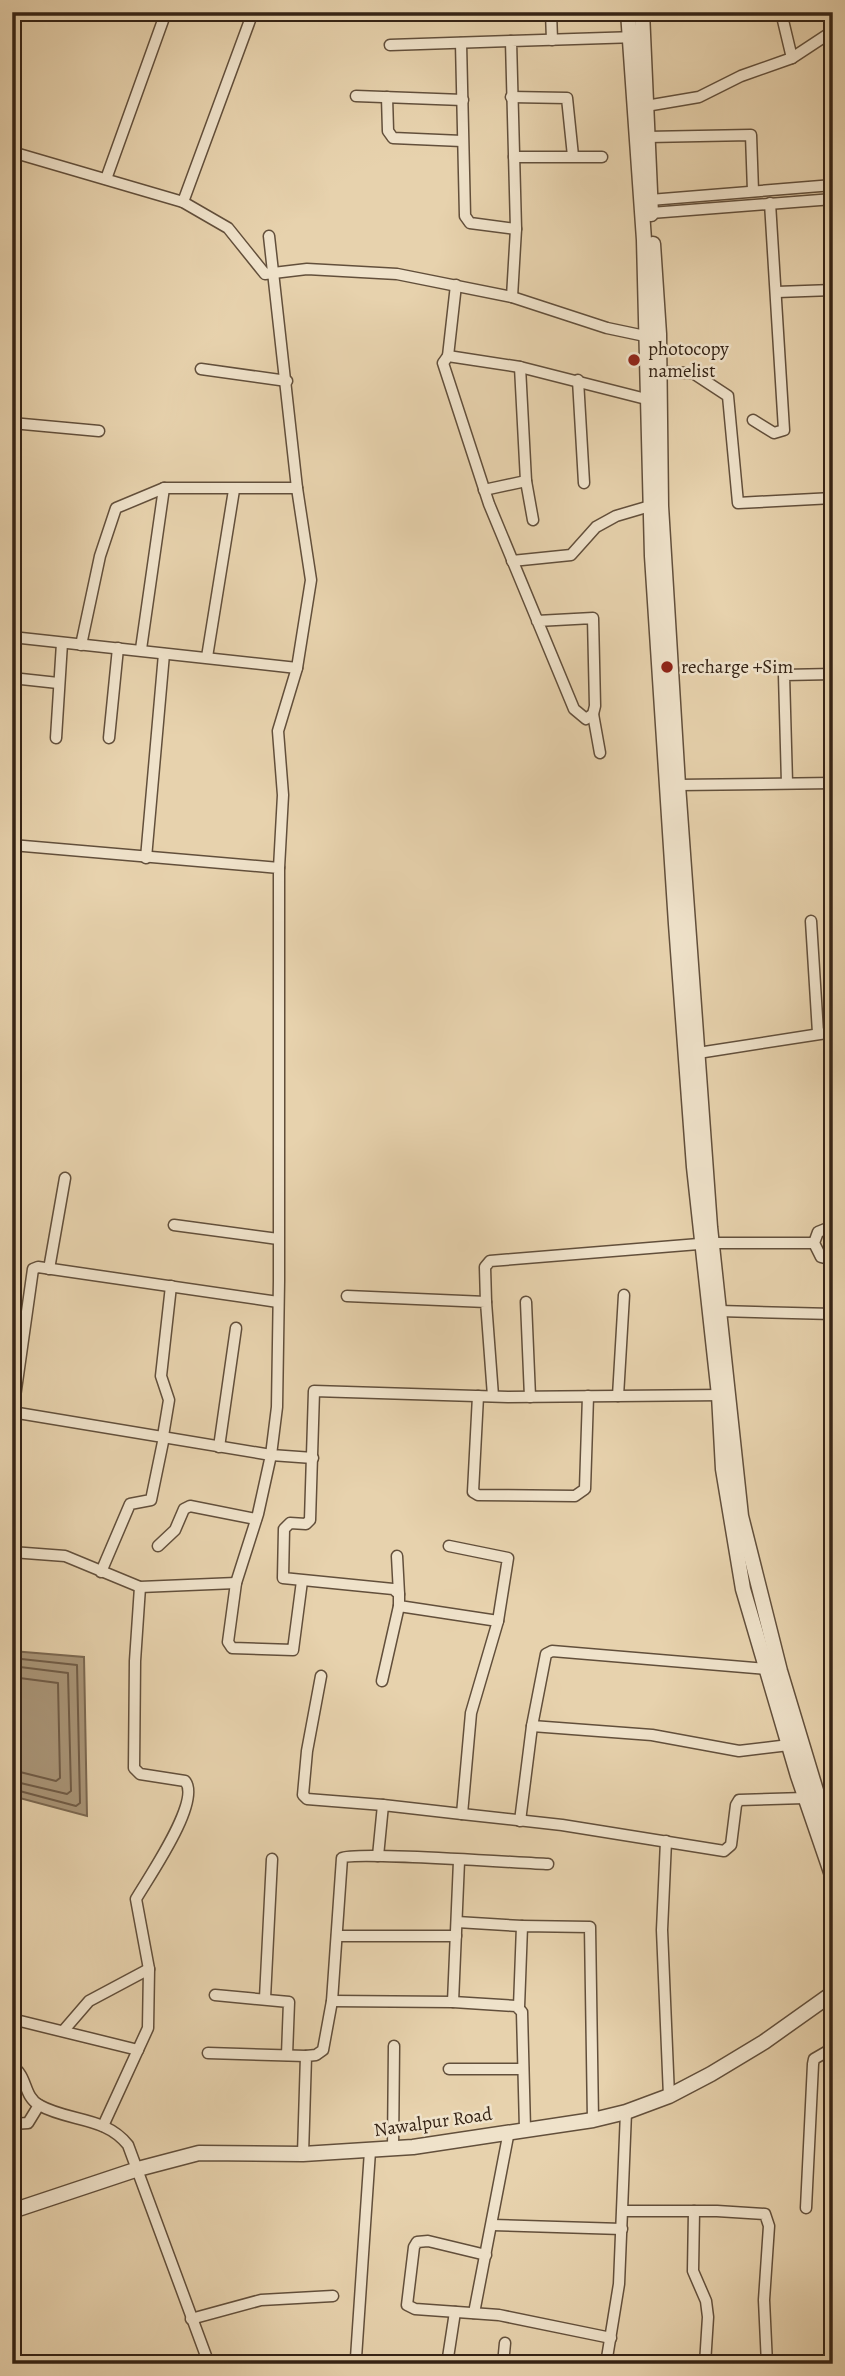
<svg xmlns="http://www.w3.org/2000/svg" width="845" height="2376" font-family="Alegreya,serif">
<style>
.water{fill:#aa9679;stroke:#7b6851;stroke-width:2}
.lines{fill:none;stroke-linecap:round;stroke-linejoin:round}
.shore{stroke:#705c47;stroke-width:2}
.minor-casing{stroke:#624f3b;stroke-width:13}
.tertiary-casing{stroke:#624f3b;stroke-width:17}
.minor{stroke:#efe2ca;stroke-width:10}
.tertiary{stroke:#efe2ca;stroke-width:14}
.poi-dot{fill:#8f2418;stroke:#efe2ca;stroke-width:2.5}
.labels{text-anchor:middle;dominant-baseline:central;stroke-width:5;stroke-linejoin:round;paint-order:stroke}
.poi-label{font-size:19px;fill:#352315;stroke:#efe2ca;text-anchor:start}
.street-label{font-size:19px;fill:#352315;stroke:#efe2ca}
</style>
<rect width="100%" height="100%" fill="#e7d2ad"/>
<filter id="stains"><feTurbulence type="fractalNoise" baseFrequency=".00286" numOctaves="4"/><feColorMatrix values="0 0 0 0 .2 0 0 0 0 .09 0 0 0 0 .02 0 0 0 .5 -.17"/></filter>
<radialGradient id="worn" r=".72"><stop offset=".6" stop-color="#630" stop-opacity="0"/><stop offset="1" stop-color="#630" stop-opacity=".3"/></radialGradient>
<path class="water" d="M12 1651 84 1657 87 1816 12 1796Z"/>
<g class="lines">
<g class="shore">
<path d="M12 1658 77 1665 80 1803 76 1806 12 1789"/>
<path d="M12 1666 68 1673 71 1791 67 1794 12 1781"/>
<path d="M12 1677 58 1683 60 1778 56 1781 12 1770"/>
</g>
<g class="minor-casing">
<g id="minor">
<path d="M551 12 552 40"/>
<path d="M781 12 792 58"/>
<path d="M461 43 465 216 470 223 516 229"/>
<path d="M390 45 511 41"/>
<path d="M356 96 463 100"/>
<path d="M387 97 388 131 393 138 462 141"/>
<path d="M511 97 567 98 573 156"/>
<path d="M646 106 699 97 741 76 792 58 833 31"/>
<path d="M647 137 751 135 753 191"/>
<path d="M12 152 183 202 228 228 265 274 307 269 397 274 512 297 607 328 645 336"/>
<path d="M514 157H602"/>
<path d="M106 179 166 12"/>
<path d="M650 200 833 185"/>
<path d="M183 202 253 12"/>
<path d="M651 213 833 199"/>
<path d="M269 236 297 488 311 580 297 668 278 731 283 795 279 868"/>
<path d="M777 292 833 290"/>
<path d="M512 297 516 229 511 41 637 37"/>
<path d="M448 356 456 285"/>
<path d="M520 367 526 481 533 520"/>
<path d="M201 369 287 381"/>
<path d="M660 372 693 373 728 396 738 503 833 498"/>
<path d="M578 380 584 483"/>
<path d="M753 420 774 433 784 430 770 203"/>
<path d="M12 423 99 431"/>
<path d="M484 490 526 481"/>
<path d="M512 561 571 555 596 527 616 516 650 506"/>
<path d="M12 587 14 576"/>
<path d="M537 621 593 618 595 706 593 714 586 719 574 709 489 504 443 363 448 356 520 367 646 399"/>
<path d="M12 637 297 668"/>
<path d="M81 645 100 556 116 508 164 488H297"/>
<path d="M141 649 164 488"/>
<path d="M207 657 234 490"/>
<path d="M12 678 58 683"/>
<path d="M593 714 600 753"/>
<path d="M56 738 62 643"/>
<path d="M109 738 118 648"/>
<path d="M787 783 784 675 833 674"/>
<path d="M678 785 833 783"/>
<path d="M12 845 279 868V1281L277 1407 271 1455 313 1458"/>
<path d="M146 858 164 654"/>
<path d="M811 921 818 1033"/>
<path d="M698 1053 833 1032"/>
<path d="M174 1225 278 1239"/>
<path d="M833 1226 818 1232 814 1243 821 1257 833 1260"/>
<path d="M49 1269 65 1178"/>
<path d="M347 1296 486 1302 493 1396"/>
<path d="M486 1302 485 1267 490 1261 711 1243H814"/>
<path d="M526 1302 530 1397"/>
<path d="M719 1311 833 1314"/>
<path d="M478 1396 473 1492 478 1495 575 1496 585 1489 588 1396"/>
<path d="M618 1396 624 1295"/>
<path d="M12 1412 271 1455 258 1514 236 1583 228 1642 232 1648 293 1650 302 1581"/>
<path d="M12 1418 33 1269 38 1267 278 1302"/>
<path d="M163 1436 169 1400 161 1376 171 1286"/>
<path d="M219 1447 236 1328"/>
<path d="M158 1546 175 1530 184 1509 190 1506 256 1519"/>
<path d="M449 1546 508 1558 498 1621"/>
<path d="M12 1552 65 1556 140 1587 236 1583"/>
<path d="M397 1556 399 1594"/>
<path d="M101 1572 130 1504 151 1500 164 1437"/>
<path d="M321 1676 307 1751 303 1795 307 1799 383 1805"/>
<path d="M382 1681 399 1606"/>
<path d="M532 1726 652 1735 739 1751 789 1745"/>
<path d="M462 1814 562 1825 724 1851 731 1845 736 1805 739 1800 805 1798"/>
<path d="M520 1821 532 1726 546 1654 552 1651 767 1669"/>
<path d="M666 1841 662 1930 669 2096"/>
<path d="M378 1856 383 1805 462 1814 471 1713 498 1621 399 1606V1594L393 1589 283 1578 284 1529 290 1523 306 1524 310 1520 314 1391 508 1397 724 1395"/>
<path d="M457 1922 522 1926"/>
<path d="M337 1936H456"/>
<path d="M215 1995 289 2002 287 2055"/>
<path d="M265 1998 272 1859"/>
<path d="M332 2001 453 2002 459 1861"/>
<path d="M453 2002 516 2006 522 2012 525 2129"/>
<path d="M519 2007 522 1926 590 1927 593 2120"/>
<path d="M12 2019 138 2050"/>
<path d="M64 2030 89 2001 149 1969"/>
<path d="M208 2053 306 2056"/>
<path d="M12 2066C28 2076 23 2096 39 2105 69 2122 105 2116 128 2145L209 2364"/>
<path d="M449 2069H523"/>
<path d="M12 2124 28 2123 39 2105"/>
<path d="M103 2126 148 2028 149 1969 136 1899C148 1878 202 1801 185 1781L140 1774 134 1768 135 1661 140 1587"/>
<path d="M393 2149 394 2046"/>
<path d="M303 2154 306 2056 316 2055 323 2050 332 2001 342 1858C354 1851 520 1863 548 1864"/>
<path d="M806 2208 813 2064 814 2059 833 2048"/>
<path d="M623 2211H717L765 2214 769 2226 764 2300 767 2364"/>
<path d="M694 2211 693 2271 706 2301 708 2317 705 2364"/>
<path d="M492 2225 622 2229"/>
<path d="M486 2255 428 2241 417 2242 414 2247 407 2305 415 2309 499 2315 611 2338"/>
<path d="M474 2313 509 2131"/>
<path d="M191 2319 261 2300 333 2296"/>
<path d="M361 2364 356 2358 370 2151"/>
<path d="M447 2364 455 2312"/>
<path d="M503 2364 505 2343"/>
<path d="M606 2364 619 2284 626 2112"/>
</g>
</g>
<g class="tertiary-casing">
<g id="tertiary">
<path d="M628 12 644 240 652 556 676 924 694 1167 719 1395 723 1469 743 1589 798 1776 833 1878"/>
<path d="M642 12 651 214"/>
<path d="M653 244 659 334 661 506 678 785 710 1227 741 1516 780 1671 833 1847"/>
<path d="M12 2211 138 2169 199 2153 303 2154 413 2147 593 2120 626 2112 669 2096 711 2074 764 2042 833 1993"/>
</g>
</g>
<use href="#minor" class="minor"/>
<use href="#tertiary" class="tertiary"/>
</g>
<g class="poi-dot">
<circle cx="634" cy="360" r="7"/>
<circle cx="667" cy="667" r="7"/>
</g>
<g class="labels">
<g class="poi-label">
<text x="648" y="349">photocopy<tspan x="648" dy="22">namelist</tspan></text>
<text x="681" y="667">recharge +Sim</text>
</g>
<g class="street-label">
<text transform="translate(433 2122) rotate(-8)">Nawalpur Road</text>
</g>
</g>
<rect width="845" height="2376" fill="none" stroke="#e7d2ad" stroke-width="42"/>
<rect x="14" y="14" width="817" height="2348" fill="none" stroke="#352315" stroke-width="3.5"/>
<rect x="21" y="21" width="803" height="2334" fill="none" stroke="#352315" stroke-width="2"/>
<rect width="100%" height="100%" filter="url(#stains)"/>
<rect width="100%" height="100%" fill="url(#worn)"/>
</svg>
